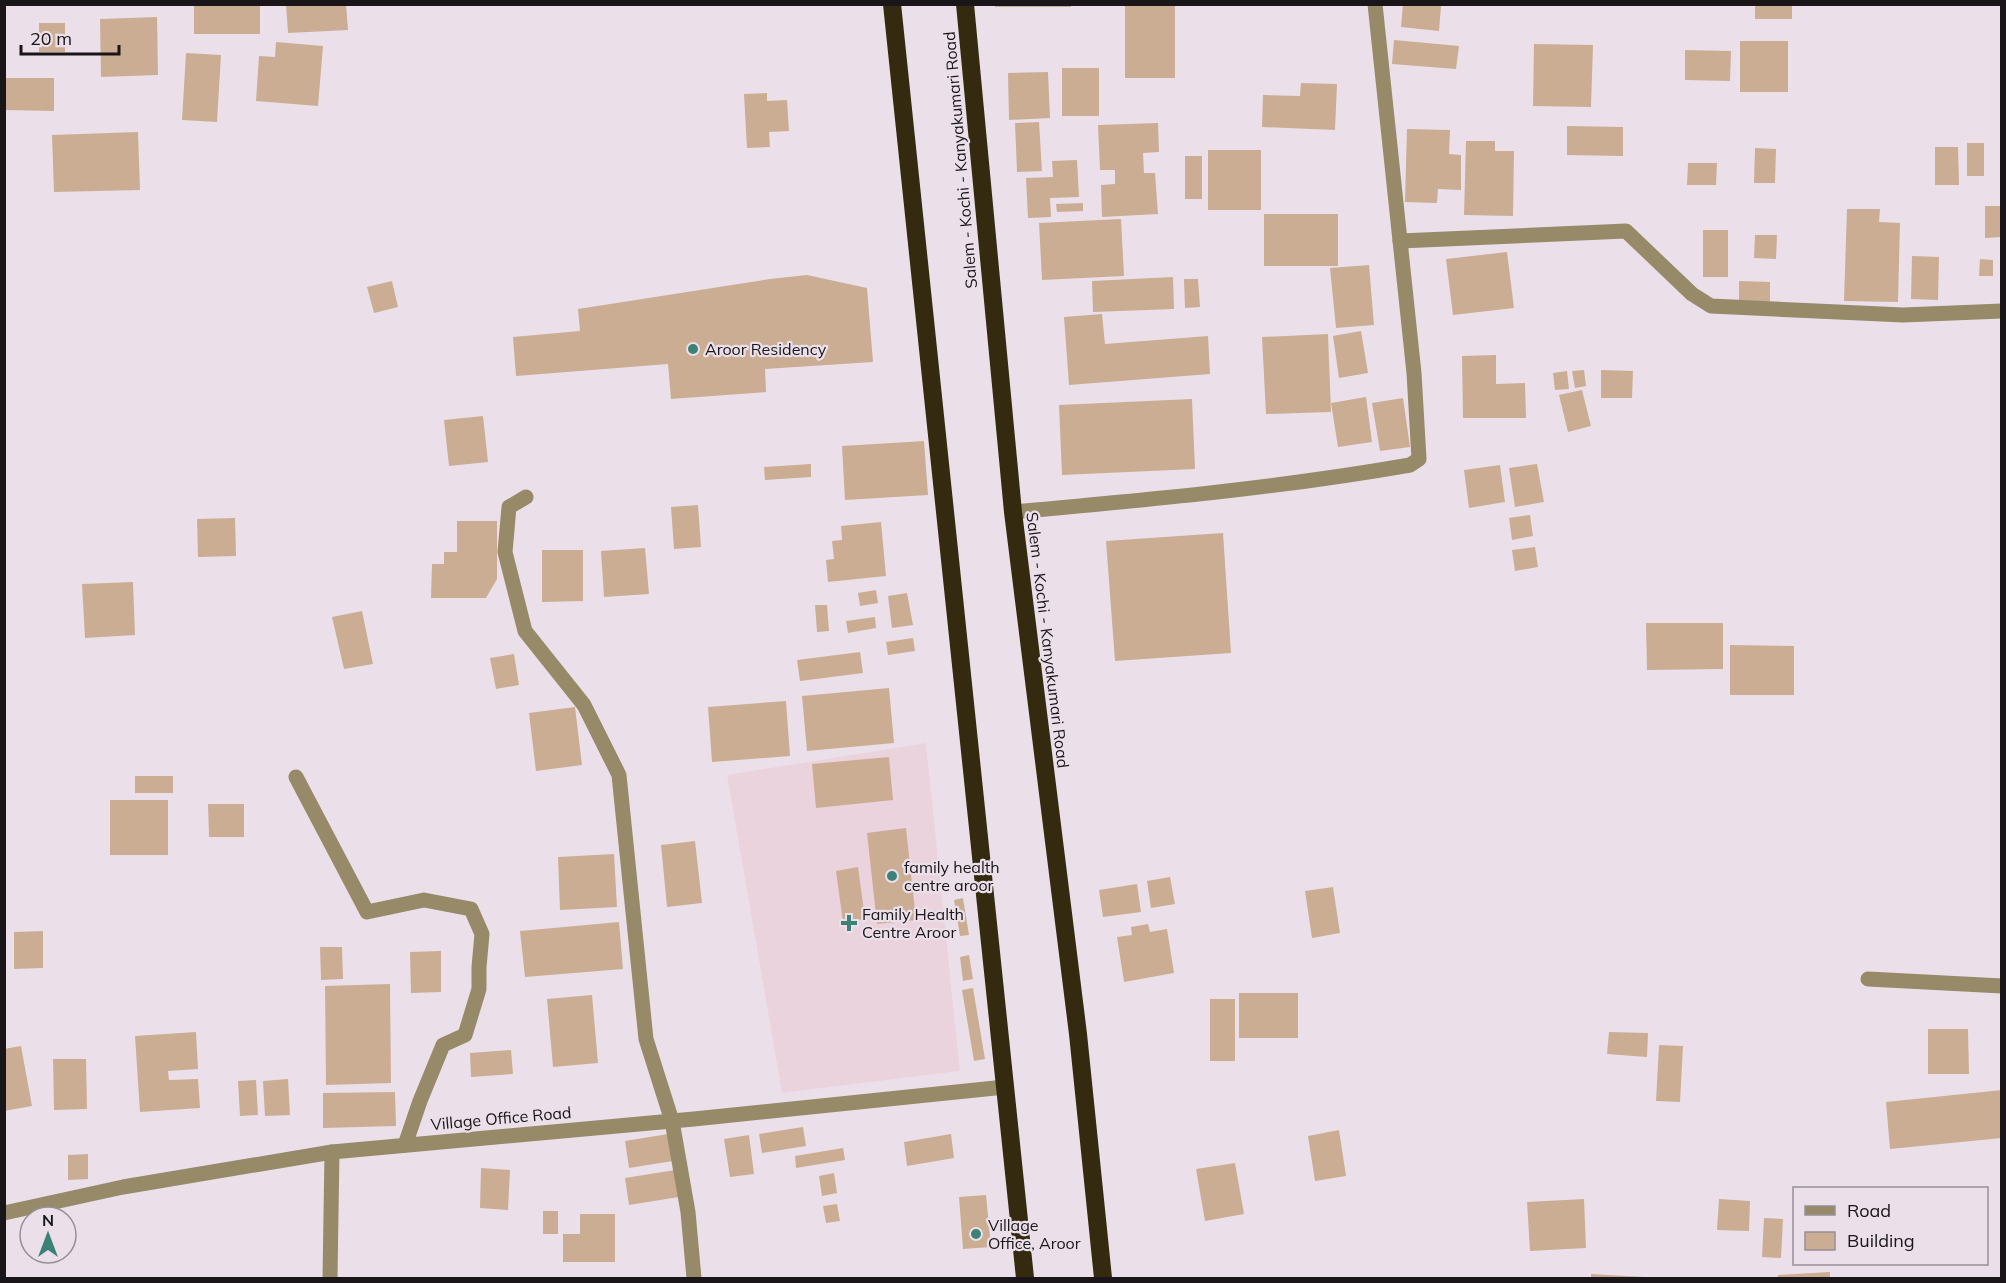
<svg xmlns="http://www.w3.org/2000/svg" width="2006" height="1283" font-family="Mulish,sans-serif">
<style>
.medical{fill:#ebd3dd}
.building{fill:#cbad93}
.lines{fill:none;stroke-linecap:round;stroke-linejoin:round}
.minor{stroke:#978a68;stroke-width:15}
.highway{stroke:#342a0f;stroke-width:18}
.poi-dot{fill:#3d8277;stroke:#ebe0ea;stroke-width:2}
.labels{text-anchor:middle;dominant-baseline:central;stroke-width:4.5;stroke-linejoin:round;paint-order:stroke}
.street-label{font-size:16px;fill:#191518;stroke:#ebe0ea}
.poi-label{font-size:16px;fill:#191518;stroke:#ebe0ea;text-anchor:start}
</style>
<rect width="100%" height="100%" fill="#ebe0ea"/>
<path class="medical" d="M926 743 960 1071 782 1093 727 775Z"/>
<g class="building">
<rect x="194" y="4" width="66" height="30"/>
<path d="M286 4H346L348 30 288 33Z"/>
<rect x="995" y="4" width="76" height="3"/>
<rect x="1125" y="4" width="50" height="74"/>
<path d="M1403 4 1441 6 1439 31 1401 27Z"/>
<rect x="1755" y="4" width="37" height="15"/>
<path d="M157 17 158 75 101 77 100 19Z"/>
<rect x="39" y="23" width="26" height="29"/>
<path d="M1394 40 1459 46 1456 69 1392 64Z"/>
<rect x="1740" y="41" width="48" height="51"/>
<path d="M276 42 323 46 318 106 256 101 259 56 275 57Z"/>
<path d="M1534 44 1593 45 1591 107 1533 106Z"/>
<path d="M1685 50 1731 51 1730 81 1685 80Z"/>
<path d="M186 53 221 55 217 122 182 120Z"/>
<rect x="1062" y="68" width="37" height="48"/>
<path d="M1048 72 1050 118 1009 120 1008 73Z"/>
<path d="M4 78H54V111L4 110Z"/>
<path d="M1301 83 1337 84 1335 130 1262 127 1263 95 1300 96Z"/>
<path d="M767 93V101L787 100 789 131 769 132 770 147 747 148 744 94Z"/>
<path d="M1039 122 1042 171 1017 172 1015 123Z"/>
<path d="M1158 123 1159 152 1143 153 1144 173H1155L1158 214 1102 217 1101 185 1115 184V170H1100L1098 125Z"/>
<path d="M1567 126 1623 127V156L1567 155Z"/>
<path d="M1407 129 1450 130 1449 154 1461 155V190L1438 189 1437 203 1405 202Z"/>
<path d="M138 132 140 190 54 192 52 135Z"/>
<path d="M1466 141H1495V151H1514L1513 216 1464 215Z"/>
<rect x="1967" y="143" width="17" height="33"/>
<path d="M1935 147H1958L1959 185H1935Z"/>
<path d="M1755 148 1776 149 1775 183H1754Z"/>
<rect x="1208" y="150" width="53" height="60"/>
<rect x="1185" y="156" width="17" height="43"/>
<path d="M1077 160 1079 197 1050 198 1051 217 1028 218 1026 178 1053 177 1052 161Z"/>
<path d="M1688 163H1717L1716 185H1687Z"/>
<path d="M1083 203V211L1057 212 1056 204Z"/>
<path d="M1985 206H2002V237L1985 238Z"/>
<path d="M1847 209H1880L1879 222 1900 223 1898 302 1844 301Z"/>
<rect x="1264" y="214" width="74" height="52"/>
<path d="M1121 219 1124 276 1042 280 1039 223Z"/>
<rect x="1703" y="230" width="25" height="47"/>
<path d="M1755 235H1777L1776 259 1754 258Z"/>
<path d="M1507 252 1514 308 1453 315 1446 259Z"/>
<path d="M1912 256 1939 257 1938 300 1911 299Z"/>
<path d="M1980 259 1993 260V276H1979Z"/>
<path d="M1369 265 1374 325 1336 328 1330 268Z"/>
<path d="M807 275 867 288 873 362 765 369 766 392 671 399 668 364 516 376 513 337 580 331 578 309 770 279Z"/>
<path d="M1173 277 1174 309 1093 312 1092 281Z"/>
<path d="M1184 279H1198L1200 307 1185 308Z"/>
<path d="M392 281 398 307 374 313 367 287Z"/>
<path d="M1739 281 1770 282V301H1739Z"/>
<path d="M1102 314 1105 344 1208 336 1210 374 1069 385 1064 317Z"/>
<path d="M1361 331 1368 373 1339 378 1333 336Z"/>
<path d="M1328 334 1331 412 1266 414 1262 337Z"/>
<path d="M1496 355V384L1525 383 1526 418H1463L1462 356Z"/>
<path d="M1584 370 1586 386 1575 388 1572 371Z"/>
<path d="M1601 370 1633 371 1632 398H1601Z"/>
<path d="M1567 371 1569 389 1555 390 1553 373Z"/>
<path d="M1582 390 1591 426 1568 432 1559 395Z"/>
<path d="M1366 397 1372 442 1338 447 1331 403Z"/>
<path d="M1403 398 1410 447 1380 451 1372 403Z"/>
<path d="M1192 399 1195 469 1062 475 1059 405Z"/>
<path d="M483 416 488 462 449 466 444 420Z"/>
<path d="M924 441 928 495 845 500 842 446Z"/>
<path d="M811 464V477L765 480 764 467Z"/>
<path d="M1537 464 1544 502 1515 507 1509 468Z"/>
<path d="M1500 465 1505 502 1469 508 1464 470Z"/>
<path d="M698 505 701 547 674 549 671 507Z"/>
<path d="M1530 515 1533 536 1512 540 1509 518Z"/>
<path d="M235 518 236 556 198 557 197 519Z"/>
<path d="M457 521H497V579L486 598H431L432 564H444V552H457Z"/>
<path d="M881 522 886 576 828 582 826 560 834 559 832 541 842 540 841 526Z"/>
<path d="M1223 533 1231 653 1115 661 1106 541Z"/>
<path d="M1535 547 1538 567 1515 571 1512 550Z"/>
<path d="M645 548 649 594 604 597 601 551Z"/>
<path d="M542 550H583V601L542 602Z"/>
<path d="M133 582 135 635 85 638 82 584Z"/>
<path d="M876 590 878 603 860 606 858 593Z"/>
<path d="M907 593 913 625 892 628 888 596Z"/>
<path d="M815 605H827L829 631 817 632Z"/>
<path d="M362 611 373 664 344 669 332 617Z"/>
<path d="M875 617 876 628 848 633 846 621Z"/>
<path d="M1646 623H1723V669L1647 670Z"/>
<path d="M913 638 915 651 888 655 886 642Z"/>
<path d="M1730 645 1794 646V695H1730Z"/>
<path d="M860 652 863 673 800 681 797 660Z"/>
<path d="M514 654 519 685 496 689 490 658Z"/>
<path d="M889 688 894 743 807 751 802 696Z"/>
<path d="M786 701 790 756 712 762 708 707Z"/>
<path d="M575 707 582 765 536 771 529 713Z"/>
<path d="M889 757 893 800 816 808 812 764Z"/>
<rect x="135" y="776" width="38" height="17"/>
<rect x="110" y="800" width="58" height="55"/>
<path d="M208 804H244V837H209Z"/>
<path d="M906 828 916 920 877 924 867 833Z"/>
<path d="M695 841 702 903 667 907 661 845Z"/>
<path d="M614 854 617 907 560 910 558 857Z"/>
<path d="M858 867 865 919 843 922 836 871Z"/>
<path d="M1170 877 1175 904 1151 908 1147 881Z"/>
<path d="M1137 884 1141 912 1103 917 1099 890Z"/>
<path d="M1333 887 1340 933 1312 938 1305 891Z"/>
<path d="M963 898 969 935 960 936 954 900Z"/>
<path d="M619 922 623 969 525 977 520 931Z"/>
<path d="M1148 924 1150 932 1167 929 1174 973 1124 982 1117 937 1132 935 1131 927Z"/>
<path d="M43 931V968L14 969V932Z"/>
<path d="M320 947H342L343 979 321 980Z"/>
<path d="M441 951V992L411 993 410 952Z"/>
<path d="M969 955 973 979 963 981 960 957Z"/>
<path d="M390 984 391 1083 326 1085 325 986Z"/>
<path d="M973 988 985 1059 974 1061 962 990Z"/>
<rect x="1239" y="993" width="59" height="45"/>
<path d="M592 995 598 1063 553 1067 547 999Z"/>
<rect x="1210" y="999" width="25" height="62"/>
<path d="M1928 1029H1968L1969 1074H1928Z"/>
<path d="M196 1032 198 1069 168 1071 169 1080 198 1079 200 1108 140 1112 135 1036Z"/>
<path d="M1609 1032 1648 1033 1647 1057 1607 1054Z"/>
<path d="M1659 1045 1683 1046 1680 1102 1656 1101Z"/>
<path d="M21 1046 32 1106 4 1111V1049Z"/>
<path d="M511 1050 513 1074 471 1077 470 1053Z"/>
<path d="M53 1059H86L87 1109 54 1110Z"/>
<path d="M288 1079 290 1115 265 1116 263 1081Z"/>
<path d="M256 1080 258 1115 240 1116 238 1081Z"/>
<path d="M2002 1090V1138L1890 1149 1886 1102Z"/>
<path d="M395 1092 396 1126 323 1128V1093Z"/>
<path d="M803 1127 806 1146 762 1153 759 1134Z"/>
<path d="M1339 1130 1346 1176 1315 1181 1308 1136Z"/>
<path d="M668 1134 673 1161 629 1168 625 1141Z"/>
<path d="M951 1134 954 1158 907 1166 904 1142Z"/>
<path d="M749 1135 754 1174 730 1177 724 1139Z"/>
<path d="M843 1148 845 1160 796 1168 795 1156Z"/>
<path d="M88 1154V1179L68 1180V1155Z"/>
<path d="M1235 1163 1244 1214 1205 1221 1196 1169Z"/>
<path d="M481 1168 510 1170 508 1210 480 1208Z"/>
<path d="M675 1170 679 1197 629 1205 625 1178Z"/>
<path d="M834 1173 837 1193 822 1196 819 1176Z"/>
<path d="M986 1195 991 1247 963 1249 959 1197Z"/>
<path d="M1584 1199 1586 1248 1530 1251 1527 1202Z"/>
<path d="M1719 1199 1750 1201 1749 1231 1717 1230Z"/>
<path d="M837 1204 840 1221 826 1223 823 1206Z"/>
<rect x="543" y="1211" width="15" height="23"/>
<path d="M580 1214H615V1262H563V1234H580Z"/>
<path d="M1764 1218 1783 1219 1781 1258 1762 1257Z"/>
<path d="M1830 1272V1278H1778V1275Z"/>
<path d="M1591 1274 1644 1277V1278H1591Z"/>
</g>
<g class="lines">
<g class="minor">
<path d="M1400 241 1626 231 1692 294 1711 306 1903 315 2002 311"/>
<path d="M526 497 509 507 505 552 525 631 584 705 619 775 646 1039 672 1121 688 1212 694 1278"/>
<path d="M1013 512C1146 500 1279 488 1410 465L1419 459 1414 373 1375 4"/>
<path d="M296 777 367 912 424 900 471 909 482 934 479 967V989L465 1035 443 1045 420 1101 405 1145"/>
<path d="M1868 979 2002 986"/>
<path d="M4 1213 123 1187 332 1152 694 1119 1005 1087"/>
<path d="M330 1278 332 1152"/>
</g>
<g class="highway">
<path d="M892 4 1025 1278"/>
<path d="M965 4 1013 512 1078 1034 1103 1278"/>
</g>
</g>
<g class="poi-dot">
<circle cx="693" cy="349" r="6"/>
<circle cx="892" cy="876" r="6"/>
<path d="M846 914h6v6h6v6h-6v6h-6v-6h-6v-6h6z"/>
<circle cx="976" cy="1234" r="6"/>
</g>
<g class="labels">
<g class="street-label">
<text transform="translate(960 160) rotate(-95)">Salem - Kochi - Kanyakumari Road</text>
<text transform="translate(1048 640) rotate(83)">Salem - Kochi - Kanyakumari Road</text>
<text transform="translate(501 1118) rotate(-5)">Village Office Road</text>
</g>
<g class="poi-label">
<text x="705" y="349">Aroor Residency</text>
<text x="904" y="867">family health<tspan x="904" dy="18">centre aroor</tspan></text>
<text x="862" y="914">Family Health<tspan x="862" dy="18">Centre Aroor</tspan></text>
<text x="988" y="1225">Village<tspan x="988" dy="18">Office, Aroor</tspan></text>
</g>
</g>
<rect width="2006" height="1283" fill="none" stroke="#191518" stroke-width="12"/>
<rect x="1793" y="1187" width="195" height="78" fill="#ebe0ea" stroke="#978f96" stroke-width="1.5"/>
<rect x="1805" y="1206" width="30" height="9" fill="#978a68" stroke="#978f96" stroke-width="1.5"/>
<text x="1847" y="1217" font-size="18" fill="#191518">Road</text>
<rect x="1805" y="1232" width="30" height="18" fill="#cbad93" stroke="#978f96" stroke-width="1.5"/>
<text x="1847" y="1247" font-size="18" fill="#191518">Building</text>
<g transform="translate(48 1235)"><circle r="28" fill="#ebe0ea" stroke="#978f96" stroke-width="1.5"/>
<path d="M0-4.5L10 22L0 15L-10 22Z" fill="#3d8277"/>
<text y="-9" font-size="16" font-weight="bold" text-anchor="middle" fill="#191518">N</text>
</g>
<path d="M21 45v9h98v-9" fill="none" stroke="#191518" stroke-width="3"/>
<text x="30" y="45" font-size="18" fill="#191518" stroke="#ebe0ea" stroke-width="4.5" paint-order="stroke">20 m</text>
</svg>
